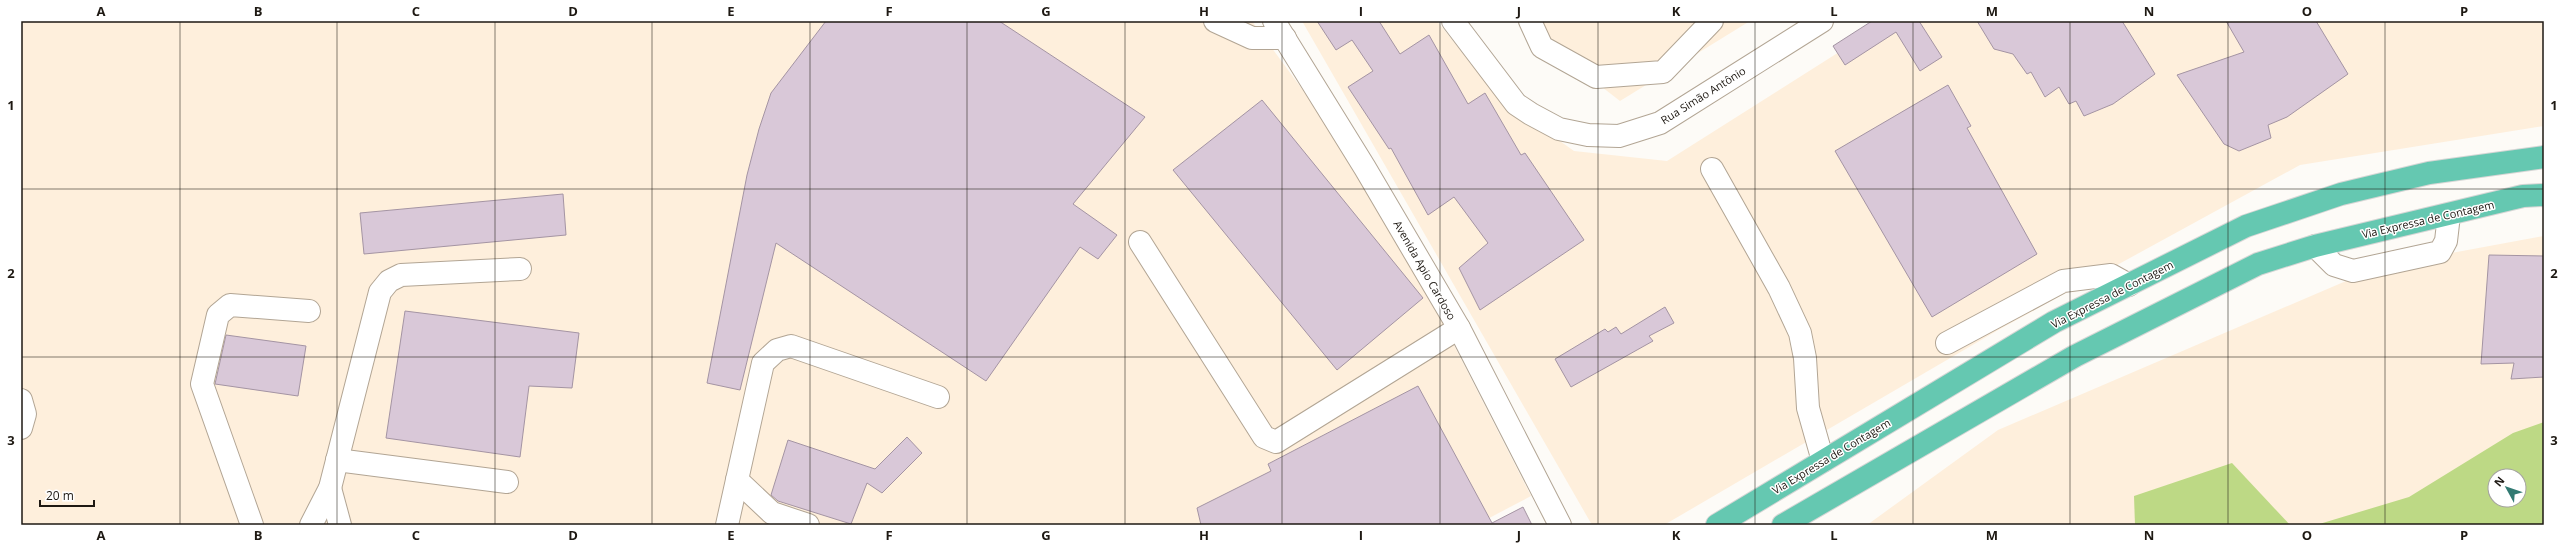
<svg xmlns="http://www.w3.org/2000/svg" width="2565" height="546" font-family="'Open Sans',sans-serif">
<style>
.industrial{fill:#feefdc;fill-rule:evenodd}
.forest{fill:#bdd985;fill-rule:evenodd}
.building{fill:#d9c8d8;stroke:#a494a3}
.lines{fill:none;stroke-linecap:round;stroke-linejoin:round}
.minor-casing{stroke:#b2a594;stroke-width:24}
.highway-casing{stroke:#d6d6d5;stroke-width:24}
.minor{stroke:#fff;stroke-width:22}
.highway{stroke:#65c8b1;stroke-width:22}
.grid{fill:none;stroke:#1e1913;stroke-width:1;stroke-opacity:0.55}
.labels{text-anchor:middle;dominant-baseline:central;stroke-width:3;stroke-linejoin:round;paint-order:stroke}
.street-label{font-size:11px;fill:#1e1913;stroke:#fff}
.neatline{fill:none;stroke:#1e1913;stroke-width:1.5}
.grid-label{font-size:13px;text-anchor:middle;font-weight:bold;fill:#1e1913}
</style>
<rect width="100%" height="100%" fill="#fdfbf7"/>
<g class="industrial">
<path d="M21 21H1252L1319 112 1386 219 1437 312 1531 496 1476 525H21Z"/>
<path d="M1302 21H1437L1498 97 1574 151 1667 161 1888 21H2544V126L2300 165 2000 329 1664 525H1592Z"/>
<path d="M1517 21H1750L1620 101Z"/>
<path d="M2544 236V525H1867L1998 430 2381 266ZM2495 476H2519V500H2495Z"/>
</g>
<g class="forest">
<path d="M2544 422V525H2316L2409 497 2513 433ZM2495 476H2519V500H2495Z"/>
<path d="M2232 463 2290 525H2135L2134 496Z"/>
</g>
<g class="building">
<path d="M826 21H999L1145 117 1073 204 1117 235 1098 259 1080 247 986 381 776 243 740 390 707 383 747 175 759 129 771 93Z"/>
<path d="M1317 21H1379L1400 54 1429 35 1468 104 1485 93 1521 155 1525 153 1584 240 1480 310 1459 268 1488 243 1454 197 1428 215 1391 148 1389 149 1348 87 1373 71 1352 40 1336 50Z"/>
<path d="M1872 21H1919L1942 57 1920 71 1896 32 1845 65 1833 46Z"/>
<path d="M1977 21H2122L2155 74 2113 104 2084 116 2076 101 2069 104 2059 87 2045 97 2031 72 2027 74 2013 54 1994 49Z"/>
<path d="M2226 21H2316L2348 74 2287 117 2268 125 2271 138 2239 151 2224 144 2177 75 2244 52Z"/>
<path d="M1948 85 1971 126 1967 128 2037 254 1932 317 1835 151Z"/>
<path d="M1262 100 1423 298 1337 370 1173 170Z"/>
<path d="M563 194 566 235 364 254 360 213Z"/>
<path d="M2489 255 2544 256V377L2511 379 2514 363 2481 364Z"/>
<path d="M1665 307 1674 323 1649 336 1653 341 1571 387 1555 359 1605 329 1608 332 1616 327 1621 334Z"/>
<path d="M405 311 579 333 572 388 529 386 520 457 386 438Z"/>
<path d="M226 335 306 346 298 396 215 384Z"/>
<path d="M1418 386 1492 523 1523 507 1532 525H1201L1197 508 1271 471 1268 464Z"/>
<path d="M907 437 922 453 882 493 867 483 851 524 778 501 771 495 788 440 875 469Z"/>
</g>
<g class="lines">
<g class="minor-casing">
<g id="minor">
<path d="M1215 21 1252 38H1285"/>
<path d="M1274 21 1365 168 1459 328 1560 525"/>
<path d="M1453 21 1516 104 1531 114 1559 129 1588 135 1619 136 1660 123 1822 21"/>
<path d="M1530 21 1542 47 1596 77 1663 72 1712 21"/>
<path d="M1712 169 1779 288 1800 333 1805 358 1808 408 1823 461"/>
<path d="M1140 242 1264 437 1276 442 1459 328"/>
<path d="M2315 246 2334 265 2353 271 2440 252 2446 241 2449 215"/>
<path d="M1947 343 2063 281 2111 275 2129 285"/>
<path d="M21 400 25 414 21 428"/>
<path d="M337 460 507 482"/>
<path d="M737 480 772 513 808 525"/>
<path d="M330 488 340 525"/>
<path d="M252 525 202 384 218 315 230 305 309 311"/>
<path d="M311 525 330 488 380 292 389 281 401 275 520 269"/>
<path d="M727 525 763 363 777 350 791 346 938 397"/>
</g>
</g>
<g class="highway-casing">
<g id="highway">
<path d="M1717 525 2054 322 2246 226 2341 194 2429 173 2544 157"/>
<path d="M1783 525 2075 356 2258 264 2315 246 2523 196 2544 195"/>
</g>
</g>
<use href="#minor" class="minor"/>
<use href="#highway" class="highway"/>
</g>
<path class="grid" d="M180 21V525M337 21V525M495 21V525M652 21V525M810 21V525M967 21V525M1125 21V525M1282 21V525M1440 21V525M1598 21V525M1755 21V525M1913 21V525M2070 21V525M2228 21V525M2385 21V525M21 189H2544M21 357H2544"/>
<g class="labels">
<g class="street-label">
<text transform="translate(1703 95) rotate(-32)">Rua Simão Antônio</text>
<text transform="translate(2428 219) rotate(-13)">Via Expressa de Contagem</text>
<text transform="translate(1425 270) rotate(60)">Avenida Apio Cardoso</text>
<text transform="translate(2112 294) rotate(-27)">Via Expressa de Contagem</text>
<text transform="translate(1831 456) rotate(-31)">Via Expressa de Contagem</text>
</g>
</g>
<rect width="2565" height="546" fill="none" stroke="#ffffff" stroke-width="44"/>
<g transform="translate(2507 488) rotate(310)"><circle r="19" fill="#ffffff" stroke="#a5a3a1"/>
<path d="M0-3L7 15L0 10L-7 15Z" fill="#327a72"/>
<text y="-6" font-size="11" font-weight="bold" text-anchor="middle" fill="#1e1913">N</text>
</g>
<path d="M40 500v6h54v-6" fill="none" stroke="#1e1913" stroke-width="2"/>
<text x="46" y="500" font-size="12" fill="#1e1913" stroke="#ffffff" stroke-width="3" paint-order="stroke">20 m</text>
<rect x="22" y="22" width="2521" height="502" class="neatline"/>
<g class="grid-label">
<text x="101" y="16">A</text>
<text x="258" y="16">B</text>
<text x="416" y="16">C</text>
<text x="573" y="16">D</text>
<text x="731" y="16">E</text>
<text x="889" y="16">F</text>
<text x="1046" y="16">G</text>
<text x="1204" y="16">H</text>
<text x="1361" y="16">I</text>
<text x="1519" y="16">J</text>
<text x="1676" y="16">K</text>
<text x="1834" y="16">L</text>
<text x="1992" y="16">M</text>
<text x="2149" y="16">N</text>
<text x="2307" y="16">O</text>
<text x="2464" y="16">P</text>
<text x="11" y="110">1</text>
<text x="2554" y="110">1</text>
<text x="11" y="278">2</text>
<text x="2554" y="278">2</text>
<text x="11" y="445">3</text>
<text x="2554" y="445">3</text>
<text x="101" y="540">A</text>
<text x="258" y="540">B</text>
<text x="416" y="540">C</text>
<text x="573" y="540">D</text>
<text x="731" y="540">E</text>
<text x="889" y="540">F</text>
<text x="1046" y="540">G</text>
<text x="1204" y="540">H</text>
<text x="1361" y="540">I</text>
<text x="1519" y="540">J</text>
<text x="1676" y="540">K</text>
<text x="1834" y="540">L</text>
<text x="1992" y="540">M</text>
<text x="2149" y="540">N</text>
<text x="2307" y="540">O</text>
<text x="2464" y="540">P</text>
</g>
</svg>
